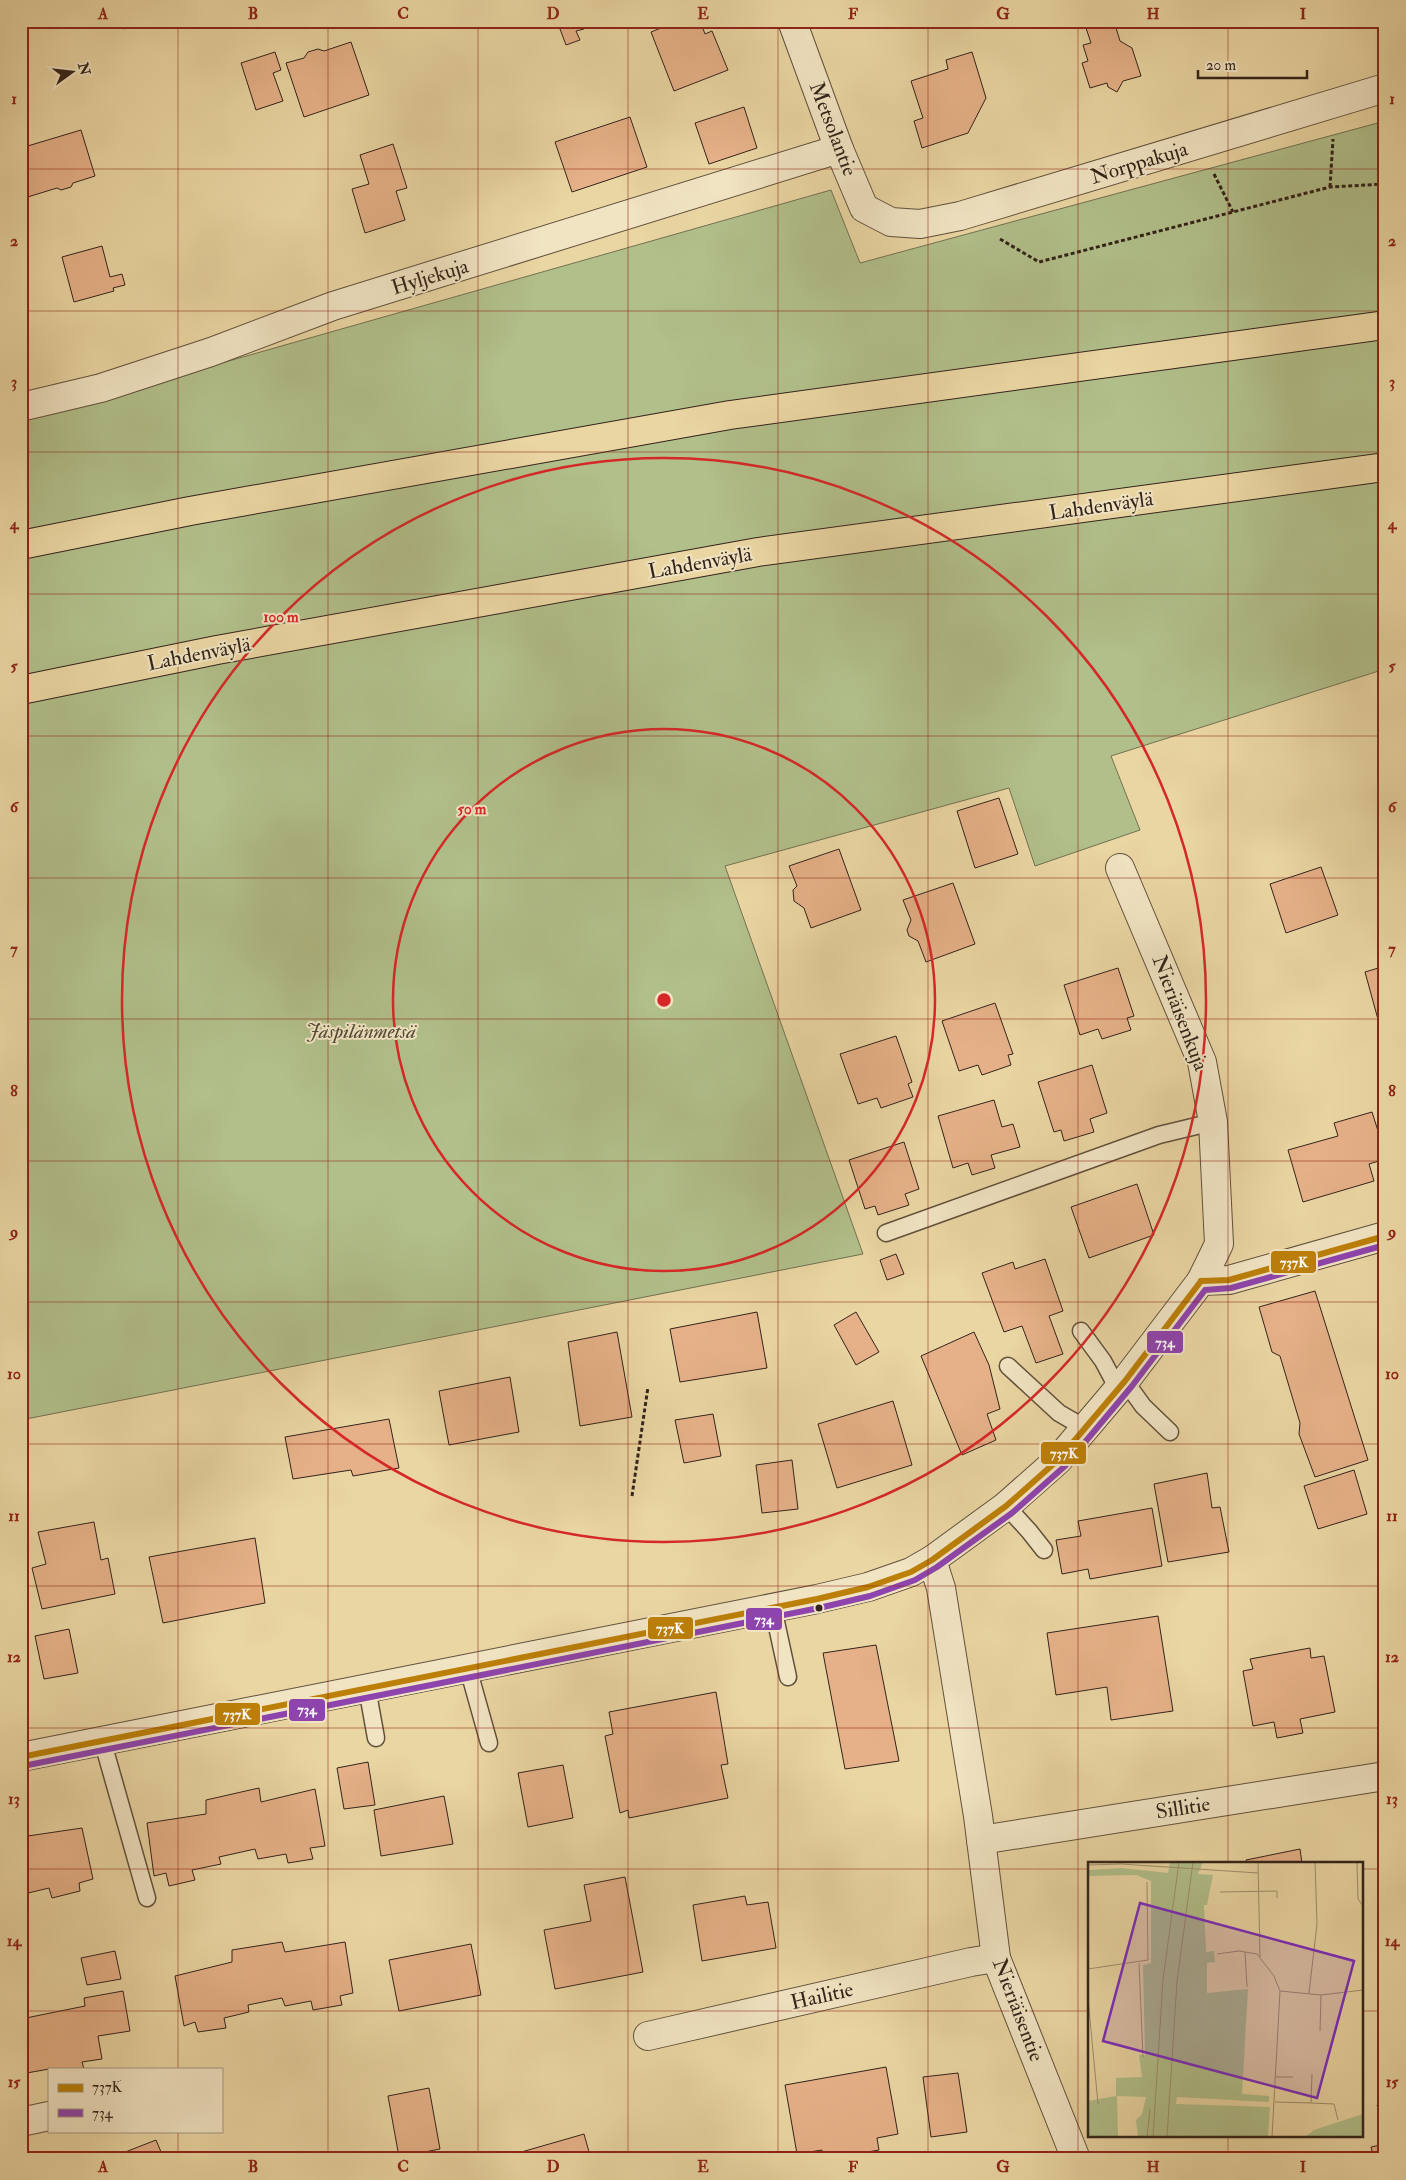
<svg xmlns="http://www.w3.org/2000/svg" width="1406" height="2180" font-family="'IM FELL Double Pica',serif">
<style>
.green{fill:#b1bf8a;stroke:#727152}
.building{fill:#e6b188;stroke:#33231a}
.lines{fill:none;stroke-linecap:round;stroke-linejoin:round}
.service-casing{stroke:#61503c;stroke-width:19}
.minor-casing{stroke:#61503c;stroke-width:30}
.tertiary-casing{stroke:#61503c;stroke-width:30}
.motorway-casing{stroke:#33231a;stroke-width:30}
.path{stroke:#33231a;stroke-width:3;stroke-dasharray:4 2.5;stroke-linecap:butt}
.service{stroke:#f1e4c3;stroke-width:16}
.minor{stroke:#f1e4c3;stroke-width:28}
.tertiary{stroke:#f1e4c3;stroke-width:28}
.motorway{stroke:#ead6a3;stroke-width:28}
.bus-1-casing{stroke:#f1e4c3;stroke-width:10}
.bus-2-casing{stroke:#f1e4c3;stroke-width:10}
.bus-1{stroke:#bc7f08;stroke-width:6}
.bus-2{stroke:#8e44ad;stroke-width:6}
.grid{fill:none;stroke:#8f2418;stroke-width:1;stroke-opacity:0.55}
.ring{fill:none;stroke:#d62828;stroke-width:2.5}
.bus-dot{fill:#33231a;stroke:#f1e4c3;stroke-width:2}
.labels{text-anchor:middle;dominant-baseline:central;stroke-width:4;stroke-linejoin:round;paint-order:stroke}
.street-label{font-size:21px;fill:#33231a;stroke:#f1e4c3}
.park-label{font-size:21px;font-style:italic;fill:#524a36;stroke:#f1e4c3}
.inset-road{fill:none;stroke:#a18e6c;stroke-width:1}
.view{fill:#7b2cbf;fill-opacity:0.15;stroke:#7b2cbf;stroke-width:2.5}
.inset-edge{fill:none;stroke:#33231a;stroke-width:2.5}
.centre{fill:#d62828;stroke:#f1e4c3;stroke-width:2.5}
.ring-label{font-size:15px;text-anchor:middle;font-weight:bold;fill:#d62828;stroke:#f1e4c3;stroke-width:4;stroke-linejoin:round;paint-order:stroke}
.line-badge{stroke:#f1e4c3;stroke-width:2}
.badge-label{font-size:14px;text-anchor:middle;font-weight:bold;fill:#fff}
.neatline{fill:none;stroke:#8f2418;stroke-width:2}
.grid-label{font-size:16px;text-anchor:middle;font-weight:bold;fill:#8f2418}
</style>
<rect width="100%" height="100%" fill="#ead6a3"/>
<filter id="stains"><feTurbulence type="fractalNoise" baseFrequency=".004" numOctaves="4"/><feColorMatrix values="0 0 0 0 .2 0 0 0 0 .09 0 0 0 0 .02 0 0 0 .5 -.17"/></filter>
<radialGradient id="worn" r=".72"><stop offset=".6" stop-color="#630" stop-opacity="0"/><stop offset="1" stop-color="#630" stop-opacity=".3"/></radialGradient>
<path class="green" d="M1385 121V669L1111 756 1140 830 1035 866 1009 788 725 866 863 1254 21 1420V420L831 190 860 263Z"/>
<g class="building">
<path d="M120 21H144L124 29Z"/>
<path d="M557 21H581L584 29 576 31 580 40 566 45Z"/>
<path d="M669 21H700L705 34 712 31 728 70 674 91 651 32 671 24Z"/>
<path d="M1094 21H1114L1120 41 1132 48 1141 76 1123 81 1117 92 1108 87 1107 83 1090 88 1082 63 1088 61 1083 45 1091 43 1086 28 1092 26Z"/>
<path d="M351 42 369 95 304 117 286 63 304 58 308 52 318 49 324 51Z"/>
<path d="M275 52 281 70 273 73 283 101 256 110 241 63Z"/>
<path d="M972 52 986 98 968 133 922 148 914 121 923 118 911 81 948 69 946 60Z"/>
<path d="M744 107 757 148 709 164 695 123Z"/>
<path d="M630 117 647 167 572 192 555 142Z"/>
<path d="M81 130 95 176 73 183 71 187 61 190 57 188 21 199V148Z"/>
<path d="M393 144 407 188 396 191 405 220 365 233 352 189 369 184 360 155Z"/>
<path d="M102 246 110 277 122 274 125 285 113 288 114 291 74 302 62 257Z"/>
<path d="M999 798 1018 854 975 868 957 811Z"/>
<path d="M839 849 861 910 811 928 804 908 794 901 793 890 797 886 789 866Z"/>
<path d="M1321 867 1338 915 1286 933 1270 884Z"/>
<path d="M953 883 975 944 926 962 918 941 909 936 907 930 911 920 903 900Z"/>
<path d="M1385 966V1021L1379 1023 1365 972Z"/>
<path d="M1118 968 1134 1016 1127 1018 1131 1030 1102 1039 1098 1029 1080 1035 1064 985Z"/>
<path d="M995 1003 1013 1054 1008 1055 1011 1065 982 1075 978 1065 959 1071 942 1021Z"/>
<path d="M896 1036 912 1082 908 1084 913 1097 881 1108 877 1098 858 1104 840 1054Z"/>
<path d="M1092 1065 1107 1113 1090 1119 1094 1132 1064 1141 1061 1130 1054 1132 1038 1082Z"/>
<path d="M994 1100 1002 1127 1013 1124 1020 1147 991 1155 995 1168 972 1175 968 1163 953 1168 938 1116Z"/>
<path d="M1372 1112 1385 1153V1159L1369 1164 1374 1181 1303 1202 1288 1150 1338 1136 1334 1123Z"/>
<path d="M904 1142 919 1189 905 1194 909 1205 878 1215 875 1206 865 1209 849 1160Z"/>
<path d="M1137 1184 1154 1235 1089 1258 1071 1207Z"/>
<path d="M896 1254 904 1274 887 1280 880 1260Z"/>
<path d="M1045 1259 1063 1311 1049 1316 1063 1354 1036 1363 1022 1326 1004 1332 982 1273 1013 1262 1015 1269Z"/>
<path d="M1315 1291 1368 1460 1315 1477 1299 1434 1300 1423 1280 1356 1272 1352 1259 1307Z"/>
<path d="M757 1312 767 1368 680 1382 670 1329Z"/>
<path d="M856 1312 879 1352 856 1365 834 1325Z"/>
<path d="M617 1332 632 1417 580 1426 568 1342Z"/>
<path d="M974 1332 989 1365 1000 1409 987 1414 996 1440 962 1455 921 1356Z"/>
<path d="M510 1377 519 1432 449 1445 439 1391Z"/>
<path d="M893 1401 912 1465 837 1488 818 1424Z"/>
<path d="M713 1414 721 1456 684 1463 675 1420Z"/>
<path d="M389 1419 399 1468 353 1476 351 1470 293 1479 285 1437Z"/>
<path d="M792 1460 798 1509 762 1513 756 1465Z"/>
<path d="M1354 1470 1367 1514 1318 1529 1304 1486Z"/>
<path d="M1207 1473 1212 1508 1220 1507 1229 1552 1168 1562 1154 1484Z"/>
<path d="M1152 1508 1162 1566 1090 1579 1088 1569 1062 1574 1056 1540 1081 1536 1078 1521Z"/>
<path d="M94 1522 101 1560 108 1558 115 1594 42 1609 32 1568 46 1564 38 1532Z"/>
<path d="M255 1538 265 1603 163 1623 149 1557Z"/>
<path d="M1158 1616 1173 1711 1111 1720 1107 1687 1056 1695 1047 1633Z"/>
<path d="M69 1629 78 1673 44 1679 35 1636Z"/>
<path d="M876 1645 899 1761 845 1769 823 1653Z"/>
<path d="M1310 1648 1311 1658 1324 1656 1335 1712 1300 1719 1303 1733 1277 1738 1274 1722 1253 1726 1243 1671 1253 1669 1250 1659Z"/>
<path d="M716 1692 728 1764 721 1765 728 1798 629 1818 628 1810 620 1813 605 1736 613 1734 609 1712Z"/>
<path d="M368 1762 375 1805 344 1809 337 1768Z"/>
<path d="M563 1765 573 1818 528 1827 518 1773Z"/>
<path d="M259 1788 261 1802 315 1789 325 1846 310 1848 313 1859 288 1863 286 1854 258 1859 255 1849 219 1857 221 1864 192 1870 195 1880 169 1886 166 1873 154 1876 147 1823 206 1814V1800Z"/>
<path d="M444 1796 453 1844 381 1856 374 1810Z"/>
<path d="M82 1828 93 1879 79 1883 80 1891 52 1898 49 1888 24 1894 23 1885H21V1837Z"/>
<path d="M1300 1849 1302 1864H1247L1246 1860Z"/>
<path d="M625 1877 643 1972 555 1989 544 1930 591 1921 584 1885Z"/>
<path d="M745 1896 747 1905 768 1902 776 1948 702 1961 693 1905Z"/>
<path d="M282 1942 285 1952 345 1942 353 1993 340 1996 342 2005 313 2010 311 2001 285 2006 282 1998 248 2005 249 2012 224 2018 226 2028 198 2032 195 2022 184 2026 175 1976 232 1962V1950Z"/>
<path d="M471 1944 481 1995 399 2011 389 1960Z"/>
<path d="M115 1951 121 1979 87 1985 81 1958Z"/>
<path d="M123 1991 130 2031 98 2036 102 2059 82 2062 84 2069H49L21 2074V2019L85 2006 84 1998Z"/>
<path d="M886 2067 898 2134 877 2138 879 2150 828 2159H823L822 2150 797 2154 785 2085Z"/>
<path d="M958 2073 967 2132 931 2137 923 2077Z"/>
<path d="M429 2088 440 2149 399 2157 388 2096Z"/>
<path d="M1385 2103V2132L1377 2105Z"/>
<path d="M584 2134 591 2159H512L511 2155Z"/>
<path d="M156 2140 164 2159H110V2158Z"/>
<path d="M1385 2144V2159H1374L1371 2147Z"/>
<path d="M956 2154 958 2159H939Z"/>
</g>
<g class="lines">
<g class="service-casing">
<g id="service">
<path d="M886 1233 1159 1135 1213 1122"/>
<path d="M1081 1331 1103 1361 1118 1389"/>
<path d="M1008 1366 1059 1413 1085 1428"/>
<path d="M1125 1381 1143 1406 1170 1432"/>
<path d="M1006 1506 1029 1531 1044 1550"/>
<path d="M773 1608 788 1677"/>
<path d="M468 1668 489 1743"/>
<path d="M367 1688 376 1738"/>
<path d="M103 1743 147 1898"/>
</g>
</g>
<g class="minor-casing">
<g id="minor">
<path d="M792 21 839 149 864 208 891 222 920 224 960 216 1385 88"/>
<path d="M21 407 101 388 211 352 333 306 839 149"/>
<path d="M1120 868 1202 1062 1213 1122 1219 1244 1201 1281"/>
<path d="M932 1560 941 1588 978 1816 996 1958 1076 2159"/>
<path d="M981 1840 1385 1776"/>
<path d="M648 2036 971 1962 996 1958"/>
<path d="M21 2122 49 2116"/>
</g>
</g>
<g class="tertiary-casing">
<path id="tertiary" d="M21 1757 817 1599 868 1587 911 1572 932 1560 1006 1506 1058 1460 1125 1381 1201 1281 1229 1280 1385 1236"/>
</g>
<g class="motorway-casing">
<g id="motorway">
<path d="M21 545 190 511 730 415 1385 325"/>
<path d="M21 690 217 650 758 552 1385 467"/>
</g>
</g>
<g class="path">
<path d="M1214 174 1233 212"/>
<path d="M1330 187 1333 139"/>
<path d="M1000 239 1039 262 1330 187 1385 184"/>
<path d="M632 1496 648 1387"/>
</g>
<use href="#service" class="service"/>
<use href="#minor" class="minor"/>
<use href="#tertiary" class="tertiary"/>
<use href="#motorway" class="motorway"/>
<g class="bus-1-casing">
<g id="bus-1">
<path d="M1201 1281 1229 1280 1385 1236"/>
<path d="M21 1757 817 1599 868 1587 911 1572 932 1560 1006 1506 1058 1460 1125 1381 1201 1281"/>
</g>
</g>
<g class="bus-2-casing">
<path id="bus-2" d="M23 1766 819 1608 870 1596 915 1580 937 1567 1012 1513 1065 1466 1132 1386 1205 1290 1231 1288 1385 1245"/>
</g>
<use href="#bus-1" class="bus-1"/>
<use href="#bus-2" class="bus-2"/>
</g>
<path class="grid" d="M178 21V2069M328 21V2159M478 21V2159M628 21V2159M778 21V2159M928 21V2159M1078 21V2159M1228 21V1864M21 169H1385M21 311H1385M21 452H1385M21 594H1385M21 736H1385M21 878H1385M21 1019H1385M21 1161H1385M21 1302H1385M21 1444H1385M21 1586H1385M21 1728H1385M21 1869H1090M1362 1869H1385M21 2011H1090M1362 2011H1385M178 2131V2159M1228 2136V2159"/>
<g class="ring">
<circle cx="664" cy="1000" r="271"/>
<circle cx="664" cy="1000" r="542"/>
</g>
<circle class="bus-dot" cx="819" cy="1608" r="4.5"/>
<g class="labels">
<g class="street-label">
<text transform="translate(833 129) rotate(69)">Metsolantie</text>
<text transform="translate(1139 163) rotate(-17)">Norppakuja</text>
<text transform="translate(430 277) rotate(-17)">Hyljekuja</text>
<text transform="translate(1101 506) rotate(-8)">Lahdenväylä</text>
<text transform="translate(700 563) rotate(-10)">Lahdenväylä</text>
<text transform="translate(199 654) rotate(-11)">Lahdenväylä</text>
<text transform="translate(1180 1013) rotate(69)">Nieriäisenkuja</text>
<text transform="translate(1183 1808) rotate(-9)">Sillitie</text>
<text transform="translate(822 1996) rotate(-13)">Hailitie</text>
<text transform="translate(1018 2010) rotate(69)">Nieriäisentie</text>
</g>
<g class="park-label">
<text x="361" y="1031">Jäspilänmetsä</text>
</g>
</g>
<g transform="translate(1088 1862)">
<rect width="275" height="275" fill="#ead6a3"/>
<path d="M82 0H115L110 12 125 13 119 43H116L118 90 126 89 127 100 119 101V131L160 127 154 232 181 234V240L89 235 88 242 182 245 180 275H50L48 258 54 252 58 235 29 234 30 275H1L0 239 28 234V216L54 215 51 193H57L55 103 63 101V19L48 13 0 14V8L34 6 80 11ZM275 252V275H217L226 268Z" fill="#b1bf8a"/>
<path class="inset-road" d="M170 0 172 95M269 0 270 37 275 44M0 3 33 2 170 11M132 30 189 29V36M157 90 159 125M129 92 151 89 169 92 186 114 192 129 184 275M51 101 55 195M0 107 60 98 59 20M192 129 233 133 275 128M221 131 229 62 227 0M0 136 10 242M232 169 233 133M188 215H205M187 240 223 241 224 212M223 241 246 242 250 258M59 275 62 247M65 275 75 118 91 0M79 275 89 119 105 0"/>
<path class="view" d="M52 41 266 99 229 236 15 179Z"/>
<rect width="275" height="275" class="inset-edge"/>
</g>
<circle cx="664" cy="1000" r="8" class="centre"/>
<g class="ring-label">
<text x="281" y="622">100 m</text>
<text x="472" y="814">50 m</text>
</g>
<g class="line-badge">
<rect x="1270" y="1250" width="47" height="24" rx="5" fill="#bc7f08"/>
<rect x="1146" y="1330" width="38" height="24" rx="5" fill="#8e44ad"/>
<rect x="1040" y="1441" width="47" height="24" rx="5" fill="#bc7f08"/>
<rect x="745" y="1607" width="38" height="24" rx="5" fill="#8e44ad"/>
<rect x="647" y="1616" width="47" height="24" rx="5" fill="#bc7f08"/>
<rect x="288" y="1698" width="38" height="24" rx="5" fill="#8e44ad"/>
<rect x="214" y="1702" width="47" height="24" rx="5" fill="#bc7f08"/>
</g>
<g class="badge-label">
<text x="1294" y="1267">737K</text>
<text x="1165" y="1347">734</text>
<text x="1064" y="1458">737K</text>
<text x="764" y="1624">734</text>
<text x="670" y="1633">737K</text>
<text x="307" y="1714">734</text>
<text x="237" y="1719">737K</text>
</g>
<rect width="1406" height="2180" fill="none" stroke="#ead6a3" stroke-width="55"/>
<rect x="48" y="2068" width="175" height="65" fill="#f1e4c3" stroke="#a5977f"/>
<rect x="58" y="2084" width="25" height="8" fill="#bc7f08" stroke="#a5977f"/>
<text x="92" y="2092" font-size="15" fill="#33231a">737K</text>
<rect x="58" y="2109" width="25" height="8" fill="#8e44ad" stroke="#a5977f"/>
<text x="92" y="2118" font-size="15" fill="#33231a">734</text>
<g transform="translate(72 72) rotate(75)" stroke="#f1e4c3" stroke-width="4" paint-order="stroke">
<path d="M0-4L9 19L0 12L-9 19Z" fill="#33231a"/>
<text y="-8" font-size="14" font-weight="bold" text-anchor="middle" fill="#33231a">N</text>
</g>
<path d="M1198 70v8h109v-8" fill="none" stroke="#33231a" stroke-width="2.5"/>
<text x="1206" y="70" font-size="15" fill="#33231a" stroke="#f1e4c3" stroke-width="4" paint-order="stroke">20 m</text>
<rect x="28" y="28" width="1350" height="2124" class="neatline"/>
<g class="grid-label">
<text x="103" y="19">A</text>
<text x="253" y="19">B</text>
<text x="403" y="19">C</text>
<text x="553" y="19">D</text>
<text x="703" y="19">E</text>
<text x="853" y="19">F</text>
<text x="1003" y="19">G</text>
<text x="1153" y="19">H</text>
<text x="1303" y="19">I</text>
<text x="14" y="104">1</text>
<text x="1392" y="104">1</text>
<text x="14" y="246">2</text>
<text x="1392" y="246">2</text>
<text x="14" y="387">3</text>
<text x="1392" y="387">3</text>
<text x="14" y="529">4</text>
<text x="1392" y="529">4</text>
<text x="14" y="671">5</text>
<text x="1392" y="671">5</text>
<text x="14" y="812">6</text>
<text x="1392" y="812">6</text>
<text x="14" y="954">7</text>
<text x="1392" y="954">7</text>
<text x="14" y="1096">8</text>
<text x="1392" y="1096">8</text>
<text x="14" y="1237">9</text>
<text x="1392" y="1237">9</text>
<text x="14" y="1379">10</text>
<text x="1392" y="1379">10</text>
<text x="14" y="1521">11</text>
<text x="1392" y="1521">11</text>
<text x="14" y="1662">12</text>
<text x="1392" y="1662">12</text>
<text x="14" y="1804">13</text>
<text x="1392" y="1804">13</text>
<text x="14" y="1946">14</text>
<text x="1392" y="1946">14</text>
<text x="14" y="2087">15</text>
<text x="1392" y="2087">15</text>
<text x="103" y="2172">A</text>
<text x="253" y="2172">B</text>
<text x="403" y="2172">C</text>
<text x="553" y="2172">D</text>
<text x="703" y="2172">E</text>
<text x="853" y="2172">F</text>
<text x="1003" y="2172">G</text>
<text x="1153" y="2172">H</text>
<text x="1303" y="2172">I</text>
</g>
<rect width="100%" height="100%" filter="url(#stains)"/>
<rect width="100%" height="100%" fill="url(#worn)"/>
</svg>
